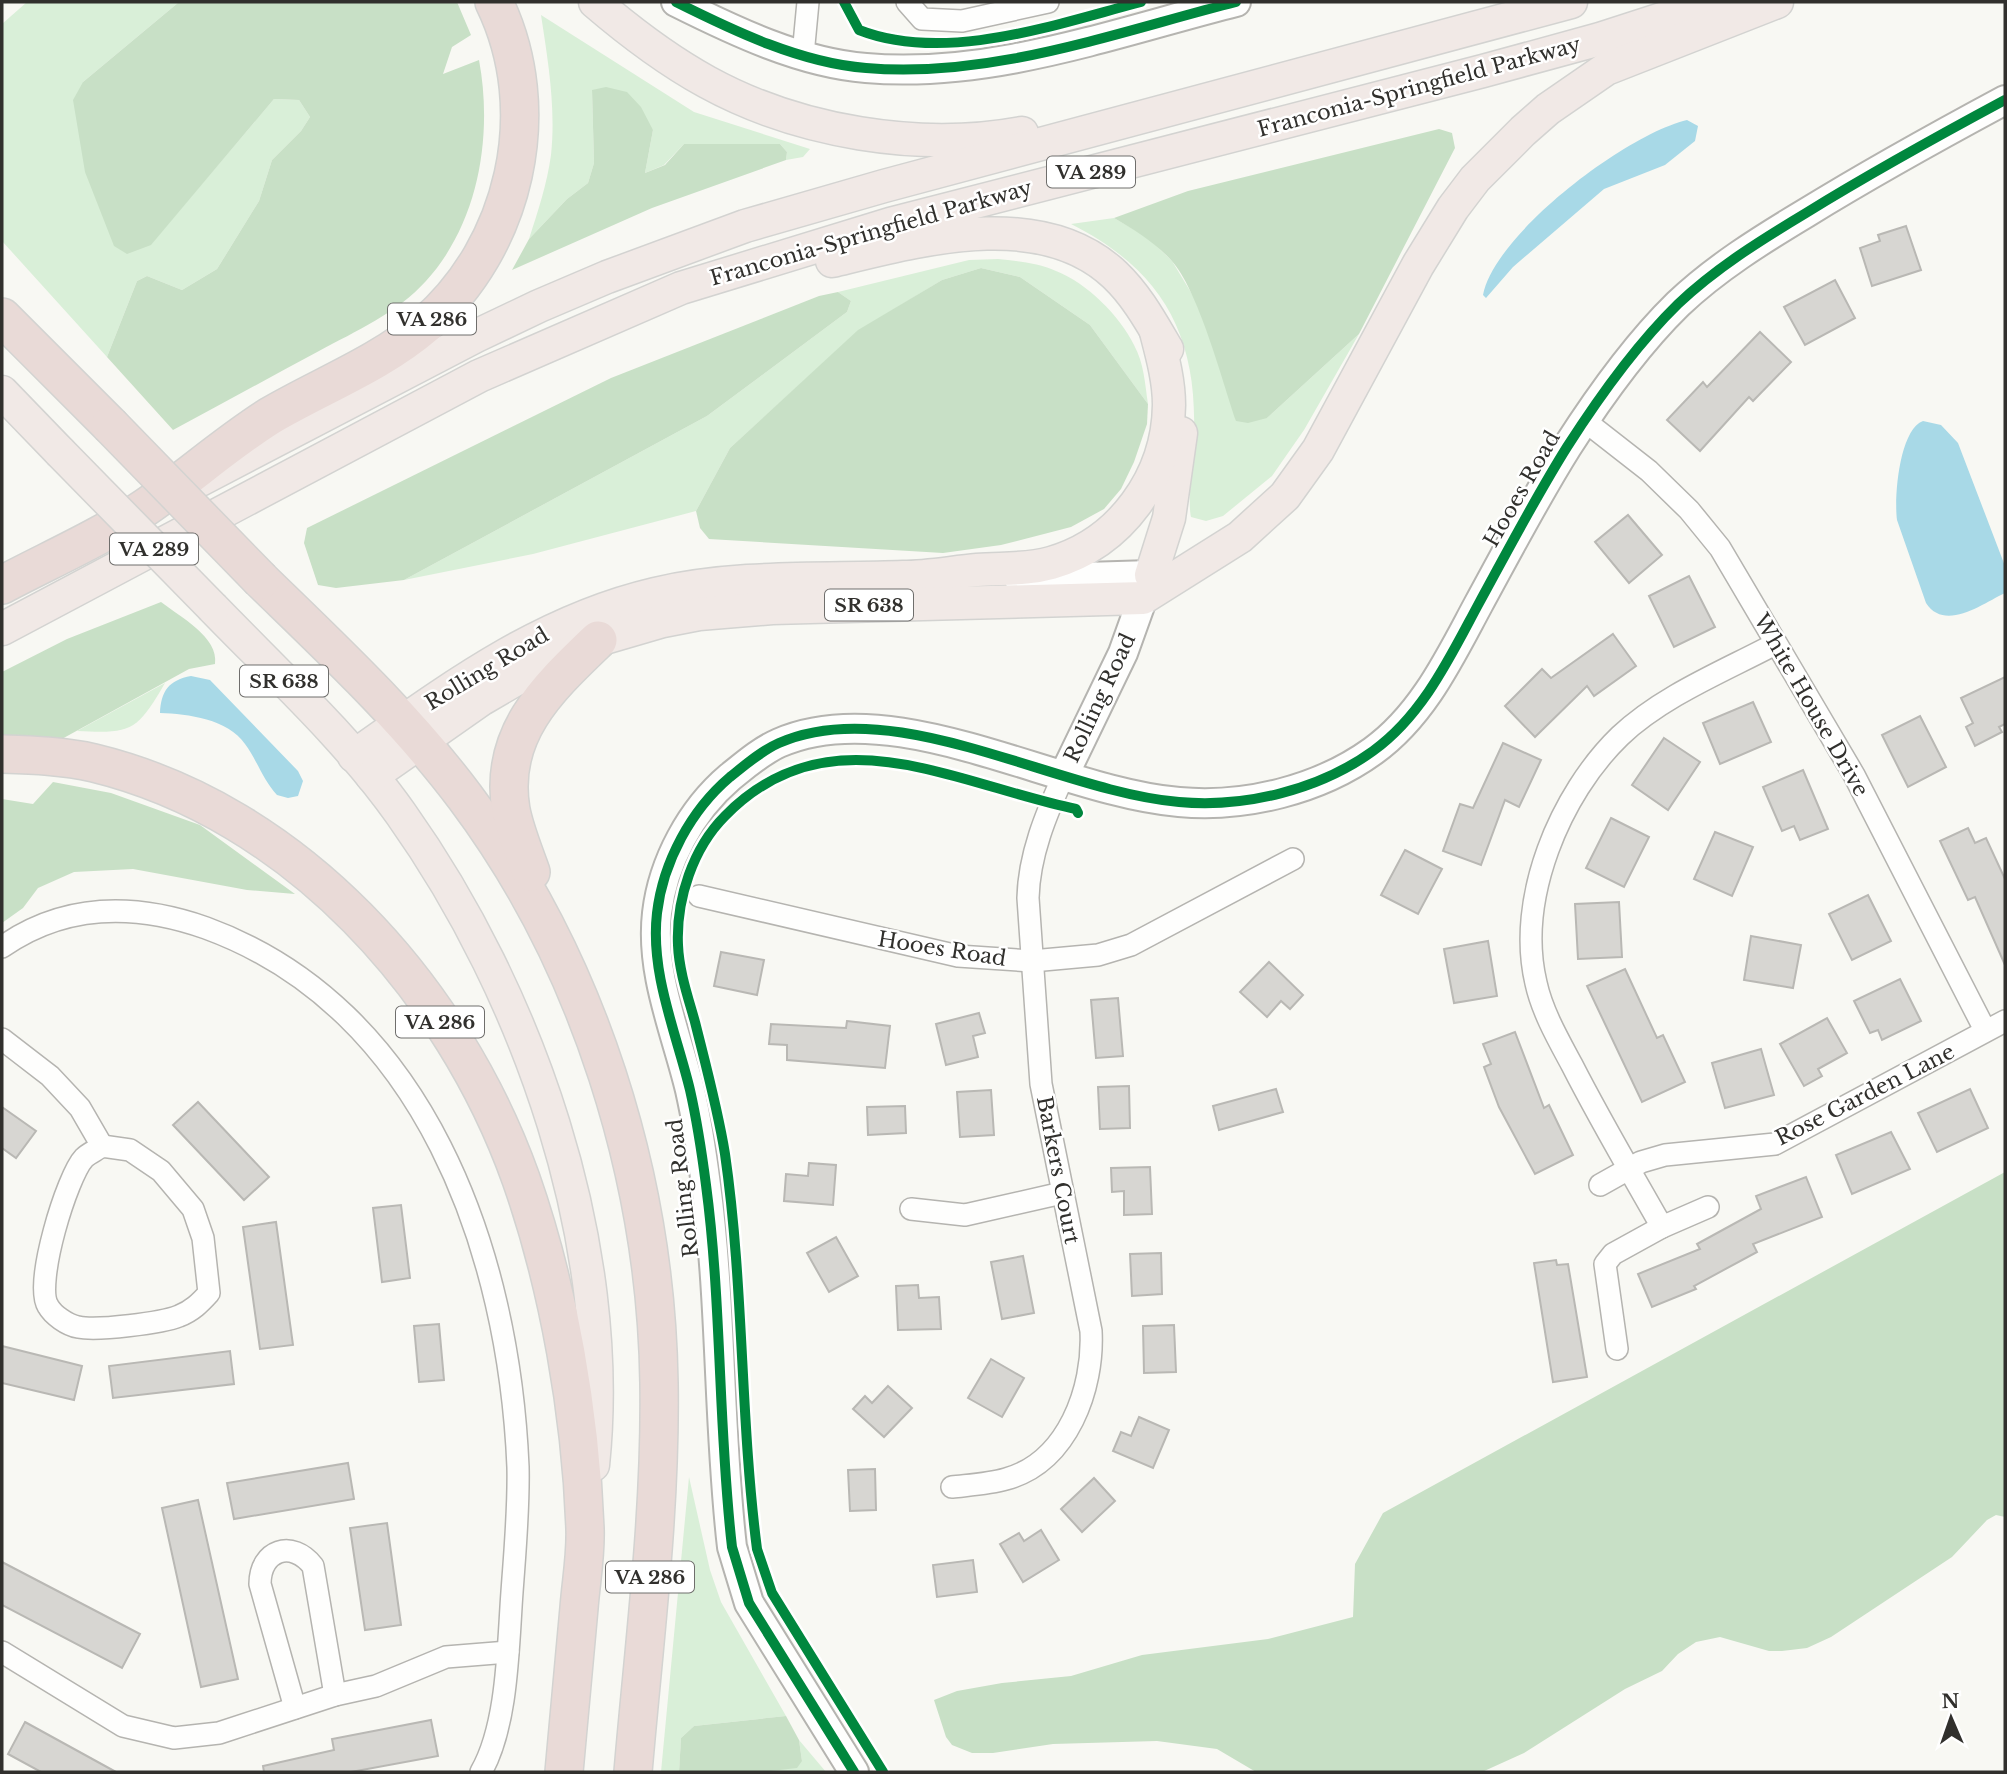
<svg xmlns="http://www.w3.org/2000/svg" width="2007" height="1774" font-family="'Libre Baskerville',serif">
<style>
.green{fill:#d9efd8}
.forest{fill:#c8e0c6}
.water{fill:#a8d9e7}
.building{fill:#d7d6d2;stroke:#b9b8b4;stroke-width:2}
.lines{fill:none;stroke-linecap:round;stroke-linejoin:round}
.street-casing{stroke:#b5b4b0;stroke-width:24}
.secondary-casing{stroke:#b5b4b0;stroke-width:32}
.primary-casing{stroke:#d3d3d1;stroke-width:35}
.highway-casing{stroke:#d3d3d1;stroke-width:40}
.street{stroke:#fefefd;stroke-width:21}
.secondary{stroke:#fefefd;stroke-width:28}
.primary{stroke:#f1e9e6;stroke-width:32}
.highway{stroke:#e9dad7;stroke-width:37}
.primary-bridge-casing{stroke:#d3d3d1;stroke-width:35;stroke-linecap:butt}
.highway-bridge-casing{stroke:#d3d3d1;stroke-width:40;stroke-linecap:butt}
.primary-bridge{stroke:#f1e9e6;stroke-width:32}
.highway-bridge{stroke:#e9dad7;stroke-width:37}
.cycleway-casing{stroke:#fff;stroke-width:15}
.cycleway{stroke:#00873e;stroke-width:10}
.labels{text-anchor:middle;dominant-baseline:central;stroke-width:5;stroke-linejoin:round;paint-order:stroke}
.shield{fill:#fff;stroke:#6f6e6c;stroke-width:2}
.shield-label{font-size:19px;font-weight:bold;fill:#31302d}
.street-label{font-size:21px;fill:#31302d;stroke:#fff}
</style>
<rect width="100%" height="100%" fill="#f8f8f3"/>
<g class="green">
<path d="M27 2H179L83 82 151 244 274 99 299 100 310 117 301 131 272 160 259 201 217 269 182 290 147 276 137 281 107 357 2 241V24Z"/>
<path d="M541 15 694 112 810 149 803 157 786 160 787 152 780 144H684L664 165 645 173 653 130 592 90 594 163 588 183 567 199 529 239C538 211 547 184 551 155 556 108 548 61 541 15Z"/>
<path d="M1114 218 1147 237 1172 261 1267 418 1359 334 1304 430 1272 476 1223 516 1206 521 1191 517C1187 500 1194 453 1194 432 1197 332 1160 269 1071 224Z"/>
<path d="M998 259C1017 261 1038 263 1056 271 1087 283 1120 316 1134 345 1144 363 1145 384 1148 404L1090 325 1020 277 981 268 942 280 858 331 730 448 696 511 533 554 404 580 707 416 847 312 851 301 838 292 969 260Z"/>
<path d="M165 683C137 731 132 734 77 731Z"/>
<path d="M689 1477 710 1570 721 1602 786 1716 694 1726 681 1738 679 1772H661Z"/>
<path d="M799 1740 826 1772H762L802 1761Z"/>
</g>
<g class="forest">
<path d="M179 2H457L471 35 452 47 443 74 479 60C493 135 479 223 426 281 397 313 356 331 319 351 270 377 222 404 173 430L107 357 137 281 147 276 182 290 217 269 259 201 272 160 301 131 310 117 299 100 274 99 151 245 127 254 114 246 85 172 73 100 83 82Z"/>
<path d="M606 87 627 92 641 107 653 130 645 173 665 165 684 144H780L787 152 786 160 652 208 512 270 529 239 567 199 588 183 594 163 592 90Z"/>
<path d="M1439 129 1452 133 1455 148 1359 334 1267 418 1248 423 1236 421C1222 380 1198 289 1171 260 1154 242 1135 230 1114 218L1188 191Z"/>
<path d="M981 268 1020 277 1090 325 1148 404 1147 424 1134 462 1121 489 1104 509 1071 527 1001 545 943 553 709 539 700 528 696 511 730 448 858 330 942 280Z"/>
<path d="M838 292 851 301 847 312 707 416 404 580 336 588 318 585 304 543 307 528 611 378 819 296Z"/>
<path d="M161 602C180 617 219 637 215 664L189 669 60 740 2 737V672L67 639Z"/>
<path d="M53 782 111 793 200 825 295 894 247 890 133 869 74 872 38 888 23 908 2 923V799L33 804Z"/>
<path d="M2005 1172V1517L1996 1515 1987 1520 1952 1557 1831 1637 1807 1648 1782 1651H1769L1720 1637 1696 1642 1678 1654 1662 1671 1625 1689 1524 1753 1482 1772H1256L1217 1749 1157 1741 1053 1744 993 1753H972L952 1745 946 1737 934 1700 957 1691 1002 1683 1071 1676 1142 1655 1268 1639 1353 1617 1355 1564 1383 1513Z"/>
<path d="M786 1716 799 1740 802 1761 797 1768 762 1772H679L681 1738 694 1726Z"/>
</g>
<g class="water">
<path d="M1687 120 1698 126 1695 141 1665 165 1604 189 1513 267 1486 298 1483 295C1495 233 1627 134 1687 120Z"/>
<path d="M1923 421 1941 425 1958 443 2005 566V593C1982 604 1945 632 1926 603L1897 520C1894 498 1899 430 1923 421Z"/>
<path d="M191 676 210 680 298 771 303 781 298 796 288 798 277 795C263 780 257 760 245 744 228 719 188 714 160 713 161 691 169 680 191 676Z"/>
</g>
<g class="building">
<path d="M1906 226 1921 270 1872 286 1860 248 1880 241 1878 235Z"/>
<path d="M1835 280 1855 318 1805 345 1784 307Z"/>
<path d="M1760 332 1791 362 1753 401 1749 397 1700 451 1667 420 1703 382 1707 387Z"/>
<path d="M1628 515 1662 555 1629 583 1595 542Z"/>
<path d="M1689 576 1715 627 1674 647 1649 596Z"/>
<path d="M1613 634 1636 666 1594 696 1587 686 1535 737 1505 706 1542 669 1551 678Z"/>
<path d="M2005 677V724L1999 727 2002 732 1975 746 1966 727 1973 723 1961 698Z"/>
<path d="M1753 702 1771 742 1720 764 1703 723Z"/>
<path d="M1920 716 1946 767 1908 787 1882 735Z"/>
<path d="M1664 738 1700 762 1668 810 1632 785Z"/>
<path d="M1503 743 1541 760 1519 807 1505 800 1481 865 1443 851 1460 804 1473 808Z"/>
<path d="M1803 770 1828 829 1800 840 1794 826 1782 831 1763 787Z"/>
<path d="M1611 818 1649 837 1624 887 1586 868Z"/>
<path d="M1968 828 1975 843 1986 838 2005 879V965L1975 897 1968 900 1940 841Z"/>
<path d="M1715 832 1753 847 1732 896 1694 879Z"/>
<path d="M1405 850 1442 869 1418 914 1381 895Z"/>
<path d="M1868 895 1891 941 1852 960 1829 914Z"/>
<path d="M1619 902 1622 957 1578 959 1575 904Z"/>
<path d="M1751 936 1801 945 1793 988 1744 980Z"/>
<path d="M1488 941 1497 996 1454 1003 1444 949Z"/>
<path d="M721 952 764 960 757 995 714 986Z"/>
<path d="M1269 962 1303 995 1290 1009 1281 1001 1267 1017 1240 992Z"/>
<path d="M1625 969 1657 1038 1663 1035 1685 1082 1642 1102 1587 986Z"/>
<path d="M1900 979 1921 1021 1882 1040 1878 1030 1870 1033 1854 1001Z"/>
<path d="M1118 998 1123 1056 1096 1058 1091 1000Z"/>
<path d="M979 1013 985 1033 973 1036 978 1057 946 1065 936 1024Z"/>
<path d="M1827 1018 1847 1053 1818 1069 1822 1076 1804 1086 1780 1044Z"/>
<path d="M847 1021 890 1026 885 1068 787 1060V1045L769 1044 771 1024 846 1028Z"/>
<path d="M1515 1032 1544 1108 1549 1105 1573 1155 1535 1174 1499 1107 1484 1067 1491 1064 1483 1044Z"/>
<path d="M1761 1049 1774 1095 1725 1108 1712 1063Z"/>
<path d="M1129 1086 1130 1128 1100 1129 1098 1087Z"/>
<path d="M1276 1089 1283 1112 1219 1130 1213 1106Z"/>
<path d="M1970 1089 1988 1128 1937 1152 1918 1113Z"/>
<path d="M991 1090 994 1135 960 1137 957 1092Z"/>
<path d="M198 1102 269 1177 244 1200 173 1125Z"/>
<path d="M905 1106 906 1133 868 1135 867 1107Z"/>
<path d="M2 1107 36 1131 16 1158 2 1148Z"/>
<path d="M1891 1132 1910 1169 1852 1194 1836 1155Z"/>
<path d="M809 1163 836 1165 833 1205 784 1201 786 1174 808 1176Z"/>
<path d="M1150 1167 1152 1214 1124 1215V1191L1112 1192 1111 1168Z"/>
<path d="M1806 1177 1822 1217 1753 1244 1757 1252 1694 1286 1696 1289 1652 1307 1638 1274 1700 1249 1697 1244 1761 1209 1756 1196Z"/>
<path d="M401 1205 410 1278 382 1282 373 1208Z"/>
<path d="M276 1222 293 1345 260 1349 243 1227Z"/>
<path d="M836 1237 858 1276 829 1292 807 1253Z"/>
<path d="M1161 1253 1162 1294 1132 1296 1130 1254Z"/>
<path d="M1023 1256 1034 1313 1002 1319 991 1262Z"/>
<path d="M1556 1260 1557 1265 1568 1264 1587 1377 1553 1382 1534 1263Z"/>
<path d="M918 1285 919 1298 939 1297 941 1329 898 1330 896 1286Z"/>
<path d="M439 1324 444 1380 419 1382 414 1326Z"/>
<path d="M1174 1325 1176 1372 1144 1373 1143 1326Z"/>
<path d="M2 1346 82 1366 74 1400 2 1383Z"/>
<path d="M230 1351 234 1384 113 1398 109 1366Z"/>
<path d="M991 1359 1024 1378 1002 1417 968 1398Z"/>
<path d="M888 1386 912 1408 884 1437 853 1409 865 1396 872 1403Z"/>
<path d="M1139 1417 1169 1430 1153 1468 1113 1451 1121 1432 1131 1436Z"/>
<path d="M348 1463 354 1499 234 1519 227 1483Z"/>
<path d="M875 1469 876 1510 850 1511 848 1470Z"/>
<path d="M1094 1478 1115 1501 1082 1532 1061 1509Z"/>
<path d="M198 1500 238 1679 201 1687 162 1508Z"/>
<path d="M387 1523 401 1625 365 1630 350 1528Z"/>
<path d="M1041 1530 1059 1560 1023 1582 1000 1544 1019 1533 1024 1541Z"/>
<path d="M973 1560 977 1592 937 1597 933 1565Z"/>
<path d="M2 1562 140 1634 122 1668 2 1605Z"/>
<path d="M431 1720 438 1756 351 1772H264L263 1766 334 1750 332 1739Z"/>
<path d="M25 1722 116 1772H41L8 1754Z"/>
</g>
<g class="lines">
<g class="street-casing">
<g id="street">
<path d="M907 2 922 19 962 21 1048 2"/>
<path d="M803 55 808 2"/>
<path d="M1585 421 1649 471 1689 510 1720 548 1854 775 1985 1030"/>
<path d="M699 896 958 956 1032 961 1098 955 1131 945 1293 859"/>
<path d="M2 947C65 903 135 903 206 928 425 1008 509 1252 518 1467 519 1508 515 1550 512 1592 508 1646 508 1725 481 1772"/>
<path d="M2 1039 50 1076 80 1108 102 1146"/>
<path d="M102 1146 130 1150 161 1171 193 1209 203 1238 209 1293C200 1303 192 1311 179 1316 162 1323 97 1331 78 1327 67 1325 53 1315 48 1306 34 1284 67 1176 84 1158 89 1153 97 1150 102 1146Z"/>
<path d="M1600 1185 1641 1162 1665 1155 1775 1144 2005 1021"/>
<path d="M1708 1207 1662 1227C1632 1174 1600 1120 1572 1065 1558 1039 1542 1011 1536 983 1516 899 1560 794 1620 736 1662 696 1724 671 1775 644"/>
<path d="M911 1209 965 1215 1062 1193"/>
<path d="M1617 1349 1605 1264 1613 1254 1662 1227"/>
<path d="M952 1487C969 1485 989 1484 1006 1479 1068 1462 1094 1388 1091 1331L1041 1084 1028 898C1029 855 1046 814 1064 775"/>
<path d="M2 1652 123 1726 174 1738 219 1733 335 1695 376 1686 446 1657 508 1652"/>
<path d="M295 1708 260 1584C260 1550 292 1539 313 1566L335 1695"/>
</g>
</g>
<g class="secondary-casing">
<g id="secondary">
<path d="M676 2C734 31 801 63 866 68 991 79 1117 32 1236 2"/>
<path d="M1019 579 1151 575 1123 653 1064 775"/>
<path d="M854 1772 749 1603 732 1547C718 1427 722 1305 706 1185 702 1154 697 1121 690 1090 676 1032 650 973 657 913 663 862 691 810 730 777 745 765 761 751 779 743 895 692 1058 792 1179 802 1245 808 1319 790 1373 751 1423 715 1450 657 1478 605 1507 552 1535 498 1567 447 1599 397 1635 346 1678 304 1716 268 1761 240 1806 213 1871 173 1938 136 2005 100"/>
</g>
</g>
<g class="primary-casing">
<g id="primary">
<path d="M595 2C630 32 667 60 707 82 798 132 919 152 1022 133"/>
<path d="M832 261C919 240 1041 205 1115 275 1137 296 1151 322 1167 349"/>
<path d="M2 392 60 452"/>
<path d="M200 480 476 336 539 306 607 277 745 226 884 186 1571 2"/>
<path d="M1151 575 1169 518 1181 433"/>
<path d="M213 608C277 674 348 739 401 814 529 994 616 1244 593 1465"/>
<path d="M2 629 479 376 681 288 890 224 1483 71 1600 39 1714 2"/>
<path d="M354 756C449 689 540 621 655 594 736 575 821 580 903 577 928 577 953 572 977 570 1002 568 1026 570 1051 563 1121 543 1168 477 1169 405 1169 380 1162 355 1156 332"/>
<path d="M372 776 482 699 537 667 598 640 663 621 699 614 772 608 1143 598 1240 537 1285 496 1318 450 1418 265 1453 208 1475 179 1523 131 1548 109 1606 69 1777 2"/>
</g>
</g>
<g class="highway-casing">
<g id="highway">
<path d="M2 317 110 425"/>
<path d="M261 580C332 649 405 717 465 797 589 962 656 1178 659 1383 661 1513 644 1643 633 1772"/>
<path d="M2 585C49 560 102 537 146 507 188 478 227 443 270 416 321 386 380 364 425 325 515 247 547 111 494 2"/>
<path d="M2 754C32 755 64 756 94 763 295 812 453 988 521 1179 559 1287 581 1415 585 1529 586 1555 581 1582 579 1608 574 1663 569 1717 564 1772"/>
<path d="M531 872C524 852 515 831 511 810 498 734 548 688 598 640"/>
</g>
</g>
<use href="#street" class="street"/>
<use href="#secondary" class="secondary"/>
<use href="#primary" class="primary"/>
<use href="#highway" class="highway"/>
<g class="primary-bridge-casing">
<path id="primary-bridge" d="M60 452 213 608"/>
</g>
<g class="highway-bridge-casing">
<path id="highway-bridge" d="M110 425 261 580"/>
</g>
<use href="#primary-bridge" class="primary-bridge"/>
<use href="#highway-bridge" class="highway-bridge"/>
<g class="cycleway-casing">
<g id="cycleway">
<path d="M676 2C734 31 801 63 866 68 991 79 1117 32 1236 2"/>
<path d="M844 2 859 30C946 64 1056 24 1141 2"/>
<path d="M854 1772 749 1603 732 1547C718 1427 722 1305 706 1185 702 1154 697 1121 690 1090 676 1032 650 973 657 913 663 862 691 810 730 777 745 765 761 751 779 743 895 692 1058 792 1179 802 1245 808 1319 790 1373 751 1423 715 1450 657 1478 605 1507 552 1535 498 1567 447 1599 397 1635 346 1678 304 1716 268 1761 240 1806 213 1871 173 1938 136 2005 100"/>
<path d="M883 1772 772 1593 757 1549C740 1418 744 1285 725 1154 718 1110 706 1066 695 1022 688 997 679 971 678 945 676 899 693 848 725 816 830 709 955 784 1076 809L1078 813"/>
</g>
</g>
<use href="#cycleway" class="cycleway"/>
</g>
<g class="labels">
<g class="shield">
<rect x="1047" y="156.5" width="88" height="31" rx="5"/>
<rect x="388" y="303.5" width="88" height="31" rx="5"/>
<rect x="110" y="533.5" width="88" height="31" rx="5"/>
<rect x="825" y="589.5" width="88" height="31" rx="5"/>
<rect x="240" y="665.5" width="88" height="31" rx="5"/>
<rect x="396" y="1006.5" width="88" height="31" rx="5"/>
<rect x="606" y="1561.5" width="88" height="31" rx="5"/>
</g>
<g class="shield-label">
<text x="1091" y="172">VA 289</text>
<text x="432" y="319">VA 286</text>
<text x="154" y="549">VA 289</text>
<text x="869" y="605">SR 638</text>
<text x="284" y="681">SR 638</text>
<text x="440" y="1022">VA 286</text>
<text x="650" y="1577">VA 286</text>
</g>
<g class="street-label">
<text transform="translate(1419 87) rotate(-15)">Franconia-Springfield Parkway</text>
<text transform="translate(871 233) rotate(-16)">Franconia-Springfield Parkway</text>
<text transform="translate(1522 489) rotate(-60)">Hooes Road</text>
<text transform="translate(487 669) rotate(-31)">Rolling Road</text>
<text transform="translate(1100 698) rotate(-65)">Rolling Road</text>
<text transform="translate(1811 705) rotate(60)">White House Drive</text>
<text transform="translate(942 949) rotate(9)">Hooes Road</text>
<text transform="translate(1865 1095) rotate(-27)">Rose Garden Lane</text>
<text transform="translate(1058 1170) rotate(79)">Barkers Court</text>
<text transform="translate(683 1188) rotate(-97)">Rolling Road</text>
</g>
</g>
<rect width="2007" height="1774" fill="none" stroke="#31302d" stroke-width="7"/>
<g transform="translate(1951 1718) rotate(358)" stroke="#ffffff" stroke-width="5" paint-order="stroke">
<path d="M0-5L12 26L0 18L-12 26Z" fill="#31302d"/>
<text y="-10" font-size="19" font-weight="bold" text-anchor="middle" fill="#31302d">N</text>
</g>
</svg>
